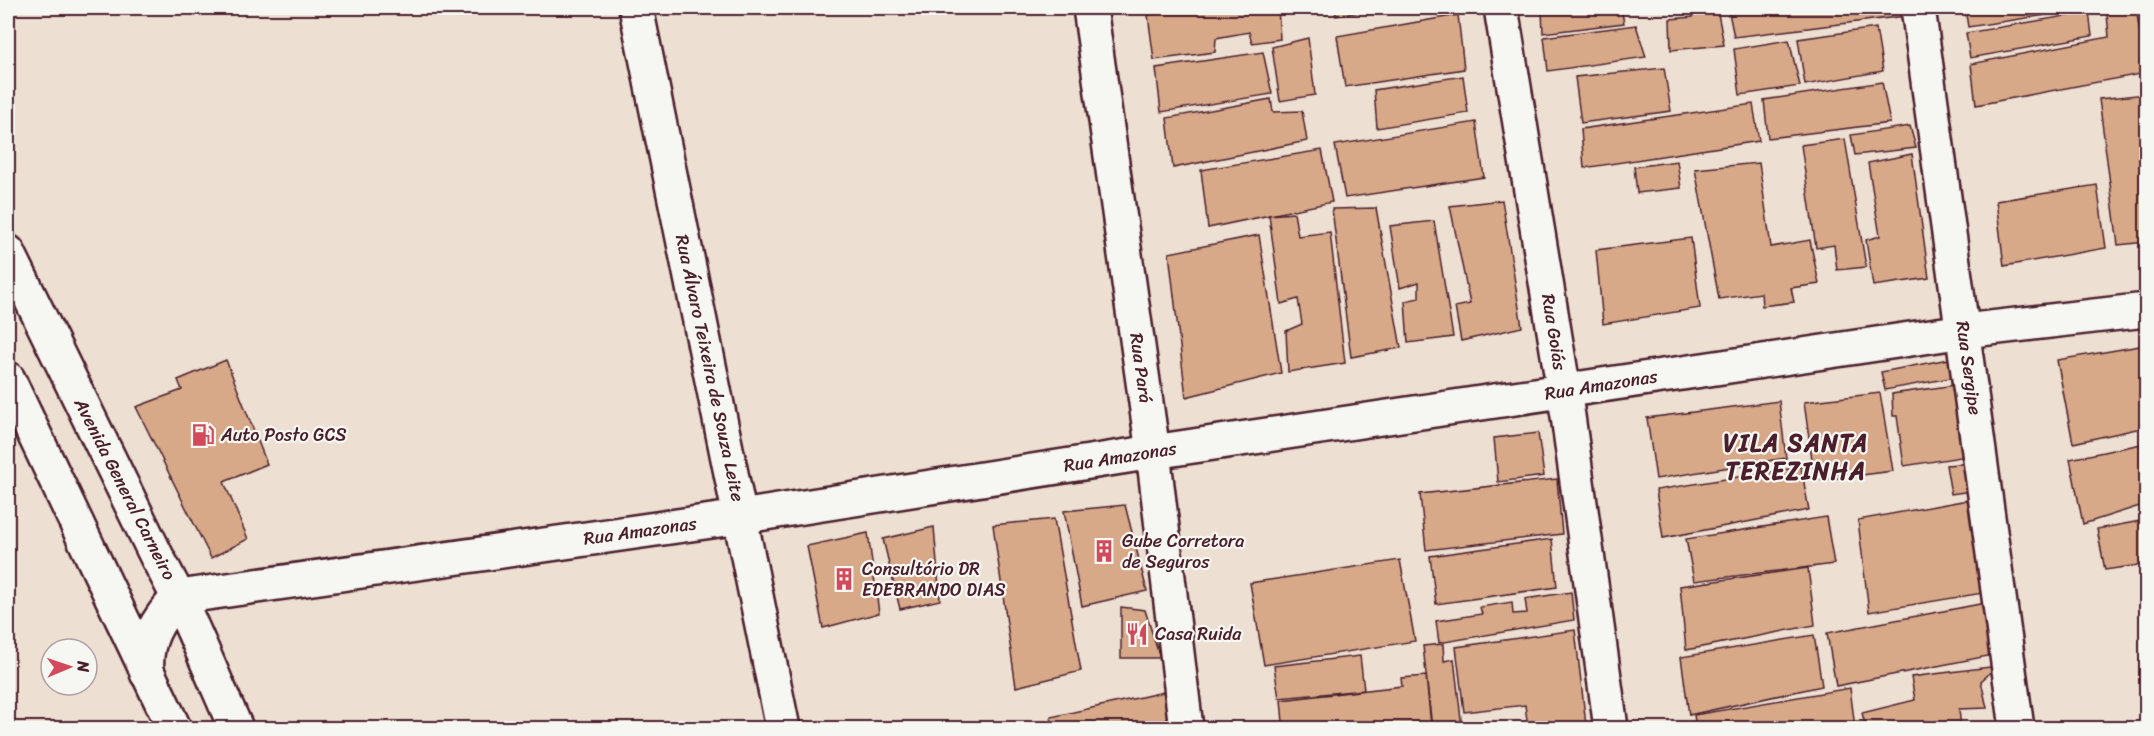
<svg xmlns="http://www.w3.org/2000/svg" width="2154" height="736" font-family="Sriracha,sans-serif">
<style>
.building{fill:#d7a989;stroke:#4a1f2b;stroke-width:1.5}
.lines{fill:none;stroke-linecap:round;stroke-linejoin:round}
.street-casing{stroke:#4a1f2b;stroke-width:38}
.primary-casing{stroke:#4a1f2b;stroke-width:38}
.street{stroke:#f6f6f2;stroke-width:33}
.primary{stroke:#f6f6f2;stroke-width:33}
.labels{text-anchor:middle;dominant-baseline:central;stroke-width:4.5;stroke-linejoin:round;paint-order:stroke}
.street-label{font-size:18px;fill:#4a1f2b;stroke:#f6f6f2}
.poi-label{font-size:18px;fill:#4a1f2b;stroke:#f6f6f2;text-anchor:start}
.district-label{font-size:24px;font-weight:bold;letter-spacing:1.5px;fill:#4a1f2b;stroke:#f6f6f2}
</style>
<rect width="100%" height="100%" fill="#eddfd2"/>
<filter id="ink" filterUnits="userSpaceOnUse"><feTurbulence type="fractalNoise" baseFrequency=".0167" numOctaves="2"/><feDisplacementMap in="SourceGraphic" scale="12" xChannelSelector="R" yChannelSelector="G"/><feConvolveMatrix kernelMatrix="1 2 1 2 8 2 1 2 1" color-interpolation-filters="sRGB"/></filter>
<g filter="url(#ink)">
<g class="building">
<path d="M1197 8H1278L1280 39 1252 43 1249 32 1216 38 1215 52 1154 60 1148 15Z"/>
<path d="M1335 8H1384L1336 16Z"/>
<path d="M1576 8H1621L1624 23 1543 33 1542 10Z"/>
<path d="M1692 8H1717L1724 45 1671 50 1670 19 1693 17Z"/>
<path d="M1728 8H1903L1905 16 1734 37Z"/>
<path d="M1965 8H2091L1968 27Z"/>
<path d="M2131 8H2136L2146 73 1976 105 1971 64 2109 37 2107 14Z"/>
<path d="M2089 12 2092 36 1970 58 1966 33Z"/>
<path d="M1458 15 1464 69 1345 87 1337 36Z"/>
<path d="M1636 25 1646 57 1548 71 1544 37Z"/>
<path d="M1876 28 1883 71 1805 85 1798 39Z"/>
<path d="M1308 38 1315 95 1280 101 1272 47Z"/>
<path d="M1789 40 1800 86 1740 95 1734 49Z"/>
<path d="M1263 52 1272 94 1161 112 1156 68Z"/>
<path d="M1664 68 1671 111 1581 123 1575 77Z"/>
<path d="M1463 76 1468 113 1377 128 1374 90Z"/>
<path d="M1882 82 1890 123 1768 138 1764 100Z"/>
<path d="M2146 94V242L2118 245 2099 99Z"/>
<path d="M1271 99 1273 112 1302 111 1307 141 1173 168 1167 118Z"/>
<path d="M1753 104 1759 141 1584 168 1581 129Z"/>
<path d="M1476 122 1484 177 1345 198 1335 145Z"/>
<path d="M1910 126 1916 148 1855 155 1851 135Z"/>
<path d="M1845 139 1866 267 1837 270 1834 245 1816 248 1801 145Z"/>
<path d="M1322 150 1332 202 1208 228 1201 170Z"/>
<path d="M1912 154 1929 278 1873 286 1866 240 1880 236 1868 163Z"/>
<path d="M1677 161 1681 188 1637 193 1634 167Z"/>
<path d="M1759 163 1771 247 1810 240 1819 284 1791 288 1794 302 1762 306 1761 293 1719 299 1695 169Z"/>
<path d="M2097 185 2106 248 2004 266 1996 201Z"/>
<path d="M1502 200 1522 327 1461 341 1455 307 1470 304 1450 206Z"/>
<path d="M1376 208 1401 348 1351 357 1332 209Z"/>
<path d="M1294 213 1298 236 1330 232 1345 363 1288 372 1286 331 1302 324 1298 299 1281 304 1269 215Z"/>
<path d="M1434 221 1453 337 1408 343 1405 301 1419 298V282L1400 288 1390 226Z"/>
<path d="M1259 235 1281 373 1186 397 1169 253Z"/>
<path d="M1691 238 1700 308 1603 324 1596 250Z"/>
<path d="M2146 345V427L2073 443 2057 360Z"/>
<path d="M1954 358 1956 377 1885 390 1881 372Z"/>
<path d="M226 360 267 464 224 482 248 539 211 558 136 407 182 390 178 380Z"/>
<path d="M1962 384 1974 455 1904 466 1897 416H1893L1892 394Z"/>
<path d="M1880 393 1893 471 1815 481 1804 402Z"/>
<path d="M1779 401 1786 458 1656 479 1647 418Z"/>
<path d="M1538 433 1544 476 1498 482 1494 438Z"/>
<path d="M2146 443V504L2083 524 2070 459Z"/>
<path d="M1974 463 1978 490 1951 494 1946 465Z"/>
<path d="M1801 467 1809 510 1663 538 1656 490Z"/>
<path d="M1557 479 1562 534 1426 550 1420 494Z"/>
<path d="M1979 498 1989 592 1869 612 1858 520Z"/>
<path d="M1125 505 1147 591 1082 606 1064 511Z"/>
<path d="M1826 517 1834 564 1694 581 1686 539Z"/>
<path d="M1054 519 1081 671 1016 687 993 525Z"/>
<path d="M2146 520V564L2105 570 2097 529Z"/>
<path d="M934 527 940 600 900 609 883 539Z"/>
<path d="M868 533 879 613 823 628 807 546Z"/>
<path d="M1552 539 1557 587 1436 604 1430 556Z"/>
<path d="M1400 560 1415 641 1264 665 1250 583Z"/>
<path d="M1808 568 1815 625 1686 650 1680 586Z"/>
<path d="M1571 592 1574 620 1439 643 1436 621 1482 614 1480 607 1512 602 1513 614 1527 613 1525 599Z"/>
<path d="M1991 602 1998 654 1836 686 1827 633Z"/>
<path d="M1121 607 1145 610 1160 658H1121Z"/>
<path d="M1575 630 1586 725 1559 728H1528L1525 705 1464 712 1456 647Z"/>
<path d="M1814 635 1822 686 1689 715 1681 657Z"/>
<path d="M1443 644 1444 661 1454 659 1462 728H1432L1423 646Z"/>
<path d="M1360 656 1364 690 1279 698 1274 666Z"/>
<path d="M1998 666 1981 681 1987 708 1959 709 1961 728H1866L1862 713 1915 700 1911 677Z"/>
<path d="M1426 676 1431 726 1416 728H1277L1276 722H1283L1281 700 1402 686 1401 678Z"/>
<path d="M1850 688 1855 728H1696L1694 715Z"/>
<path d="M1164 692 1168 728H1053L1051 717Z"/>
</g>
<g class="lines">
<g class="street-casing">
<g id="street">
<path d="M636 8 783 728"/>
<path d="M1090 8 1153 452 1186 728"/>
<path d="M1501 8 1568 416 1611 728"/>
<path d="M1918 8 2017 728"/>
<path d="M147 673C144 641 157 619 179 597L740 517 1153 452 1964 331 2146 310"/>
</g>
</g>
<g class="primary-casing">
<g id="primary">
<path d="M8 252 157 557C188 612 210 671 236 728"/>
<path d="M8 379 174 728"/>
</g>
</g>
<use href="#street" class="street"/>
<use href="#primary" class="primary"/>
</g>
</g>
<defs>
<g id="fuel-bare" transform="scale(1.8)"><path d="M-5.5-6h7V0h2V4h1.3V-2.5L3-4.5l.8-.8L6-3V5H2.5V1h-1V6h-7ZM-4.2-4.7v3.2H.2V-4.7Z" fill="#d1495b" stroke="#f6f6f2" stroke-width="2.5" paint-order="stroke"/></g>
<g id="building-bare" transform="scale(1.8)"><path d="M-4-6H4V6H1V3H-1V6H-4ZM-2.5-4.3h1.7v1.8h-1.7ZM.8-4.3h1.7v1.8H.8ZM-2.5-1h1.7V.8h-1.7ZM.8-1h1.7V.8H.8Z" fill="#d1495b" stroke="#f6f6f2" stroke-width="2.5" paint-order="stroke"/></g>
<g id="restaurant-bare" transform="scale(1.8)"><path d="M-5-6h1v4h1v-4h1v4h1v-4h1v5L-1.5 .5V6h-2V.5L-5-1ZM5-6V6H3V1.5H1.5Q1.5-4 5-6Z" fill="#d1495b" stroke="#f6f6f2" stroke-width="2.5" paint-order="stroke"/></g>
</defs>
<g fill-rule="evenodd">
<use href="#fuel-bare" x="203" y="435"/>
<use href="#building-bare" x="1104" y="551"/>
<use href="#building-bare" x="844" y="579"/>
<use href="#restaurant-bare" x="1137" y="634"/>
</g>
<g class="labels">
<g class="street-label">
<text transform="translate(1554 332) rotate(81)">Rua Goiás</text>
<text transform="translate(710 368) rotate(78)">Rua Álvaro Teixeira de Souza Leite</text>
<text transform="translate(1141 368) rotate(82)">Rua Pará</text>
<text transform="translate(1969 368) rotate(82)">Rua Sergipe</text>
<text transform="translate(1601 385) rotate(-9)">Rua Amazonas</text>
<text transform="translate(1120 457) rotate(-9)">Rua Amazonas</text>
<text transform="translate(125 489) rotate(63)">Avenida General Carneiro</text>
<text transform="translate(640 531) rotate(-8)">Rua Amazonas</text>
</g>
<g class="poi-label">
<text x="221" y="435">Auto Posto GCS</text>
<text x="1122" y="541">Gube Corretora<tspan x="1122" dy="21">de Seguros</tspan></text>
<text x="862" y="569">Consultório DR<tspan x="862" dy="21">EDEBRANDO DIAS</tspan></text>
<text x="1155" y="634">Casa Ruida</text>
</g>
<g class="district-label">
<text x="1796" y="443">VILA SANTA<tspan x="1796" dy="28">TEREZINHA</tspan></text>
</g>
</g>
<rect width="2154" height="736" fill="none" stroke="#f6f6f2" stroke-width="30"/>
<rect x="15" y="15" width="2124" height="706" fill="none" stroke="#4a1f2b" stroke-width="2" filter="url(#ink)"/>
<g transform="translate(69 667) rotate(88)"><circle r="28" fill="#f6f6f2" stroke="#b1a0a2" stroke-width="1.5"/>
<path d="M0-4.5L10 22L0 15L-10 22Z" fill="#d1495b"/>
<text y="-9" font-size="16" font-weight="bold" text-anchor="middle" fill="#4a1f2b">N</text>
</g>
</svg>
